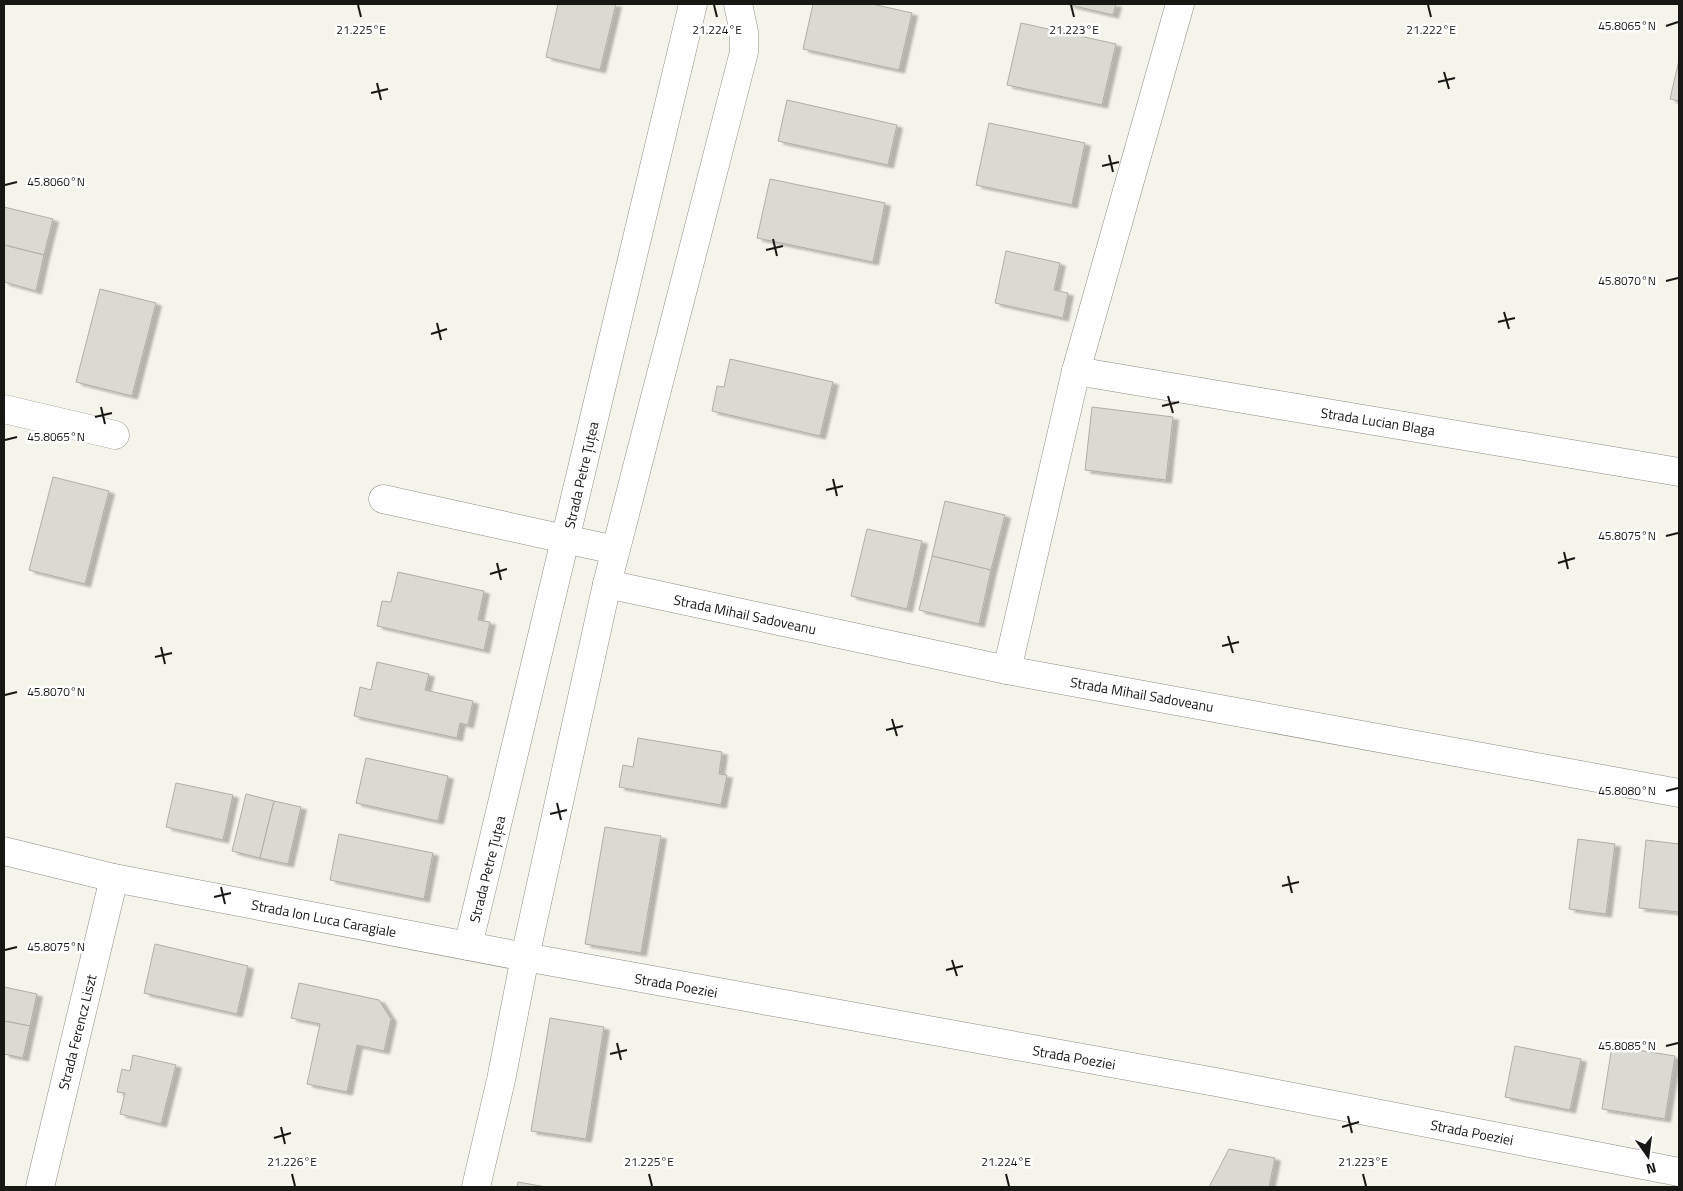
<svg xmlns="http://www.w3.org/2000/svg" width="1683" height="1191" font-family="'Titillium Web',sans-serif">
<style>
.building{fill:#dbdad2;stroke:#afaea6;filter:url(#shadow)}
.lines{fill:none;stroke-linecap:round;stroke-linejoin:round}
.minor-casing{stroke:#8e8d85;stroke-width:29}
.minor{stroke:#fff;stroke-width:28}
.ticks{fill:none;stroke:#171714;stroke-width:2}
.labels{text-anchor:middle;dominant-baseline:central;stroke-width:5;stroke-linejoin:round;paint-order:stroke}
.street-label{font-size:14px;fill:#171714;stroke:#fff}
.ticks-label{font-size:12px;text-anchor:middle;fill:#171714;stroke:#fff;stroke-width:5;stroke-linejoin:round;paint-order:stroke}
</style>
<defs>
<filter id="shadow"><feDropShadow dx="5.5" dy="3" stdDeviation="1" flood-color="#0004"/></filter>
</defs>
<rect width="100%" height="100%" fill="#f5f4eb"/>
<g class="building">
<path d="M558 4H616L600 70 546 57Z"/>
<path d="M813 4H872L912 13 899 70 803 49Z"/>
<path d="M1066 4H1116L1113 15Z"/>
<path d="M1021 23 1116 44 1102 105 1007 85Z"/>
<path d="M1679 60V101L1670 99Z"/>
<path d="M787 100 897 125 888 165 778 141Z"/>
<path d="M989 123 1085 143 1072 205 976 185Z"/>
<path d="M770 179 885 203 873 262 757 238Z"/>
<path d="M4 207 53 219 44 255 4 245Z"/>
<path d="M4 245 44 255 36 291 4 282Z"/>
<path d="M1006 251 1060 263 1054 290 1068 293 1063 318 995 303Z"/>
<path d="M100 289 156 303 132 396 76 382Z"/>
<path d="M730 359 833 382 820 436 712 411 717 386 724 387Z"/>
<path d="M1092 407 1173 417 1166 480 1085 470Z"/>
<path d="M53 477 109 491 85 584 29 570Z"/>
<path d="M945 501 1005 515 991 570 932 556Z"/>
<path d="M867 529 922 541 907 609 851 596Z"/>
<path d="M932 556 991 570 979 624 919 610Z"/>
<path d="M398 572 484 591 478 620 490 622 484 650 377 626 382 601 391 602Z"/>
<path d="M377 662 429 674 425 690 473 701 468 725 460 723 457 738 354 716 360 687 371 690Z"/>
<path d="M638 738 722 752 719 774 727 775 721 805 619 787 623 765 633 767Z"/>
<path d="M366 758 448 776 438 821 356 803Z"/>
<path d="M176 783 233 795 223 840 166 827Z"/>
<path d="M246 794 274 801 260 858 232 851Z"/>
<path d="M274 801 301 807 288 864 260 858Z"/>
<path d="M605 827 661 836 641 953 585 944Z"/>
<path d="M339 834 433 853 424 899 330 880Z"/>
<path d="M1578 839 1615 844 1606 914 1569 909Z"/>
<path d="M1646 840 1679 844V912L1639 908Z"/>
<path d="M155 944 248 966 237 1014 144 993Z"/>
<path d="M299 983 379 1000 391 1019 384 1051 357 1045 347 1092 307 1084 320 1024 291 1018Z"/>
<path d="M4 987 37 994 30 1026 4 1021Z"/>
<path d="M550 1018 604 1027 586 1139 531 1131Z"/>
<path d="M4 1021 30 1026 23 1058 4 1054Z"/>
<path d="M1515 1046 1581 1059 1570 1110 1505 1097Z"/>
<path d="M1612 1046 1675 1056 1665 1119 1602 1109Z"/>
<path d="M133 1055 176 1065 161 1124 120 1114 125 1093 117 1092 122 1069 130 1071Z"/>
<path d="M1229 1149 1275 1158 1269 1187H1209Z"/>
<path d="M518 1182 546 1187H517Z"/>
</g>
<g class="lines">
<g class="minor-casing">
<g id="minor">
<path d="M1076 371 1679 472"/>
<path d="M4 409 115 435"/>
<path d="M383 499 615 550"/>
<path d="M607 584 1007 670 1679 793"/>
<path d="M1007 670 1076 371 1180 4"/>
<path d="M4 851 114 878 525 957 1221 1083 1679 1172"/>
<path d="M468 946 693 4"/>
<path d="M40 1187 114 878"/>
<path d="M476 1187 501 1080 525 957 607 584 744 52V32L738 4"/>
</g>
</g>
<use href="#minor" class="minor"/>
</g>
<path class="ticks" d="M358 5 361 17M714 5 717 17M1071 5 1074 17M1428 5 1431 17M1666 26 1678 22M1444 72 1449 89M1438 82 1455 78M377 83 381 100M371 93 388 89M1109 155 1113 172M1102 166 1119 162M5 185 17 182M773 239 777 256M766 250 783 246M1666 281 1678 278M1504 312 1509 329M1498 322 1515 318M437 323 441 340M431 334 447 329M1168 396 1173 413M1162 406 1179 402M101 407 105 424M95 417 112 413M5 440 17 437M833 479 837 496M826 490 843 486M1666 536 1678 533M1564 552 1568 569M497 563 501 580M1558 563 1575 558M490 574 507 569M1228 636 1233 653M1222 646 1239 642M161 647 165 664M155 657 172 653M5 695 17 692M892 719 897 736M886 730 903 726M1666 791 1678 788M557 803 561 820M550 814 567 810M1288 876 1292 893M1282 886 1299 882M221 887 225 904M214 897 231 893M5 950 17 947M952 960 957 976M946 970 963 966M617 1043 621 1060M1666 1046 1678 1043M610 1054 627 1050M1348 1116 1352 1133M281 1127 285 1144M1342 1127 1359 1122M274 1138 291 1133M292 1174 295 1186M649 1174 652 1186M1006 1174 1009 1186M1363 1174 1366 1186"/>
<g class="labels">
<g class="street-label">
<text transform="translate(1378 421) rotate(9)">Strada Lucian Blaga</text>
<text transform="translate(581 475) rotate(-77)">Strada Petre Țuțea</text>
<text transform="translate(745 614) rotate(12)">Strada Mihail Sadoveanu</text>
<text transform="translate(1142 694) rotate(10)">Strada Mihail Sadoveanu</text>
<text transform="translate(487 869) rotate(-76)">Strada Petre Țuțea</text>
<text transform="translate(324 918) rotate(11)">Strada Ion Luca Caragiale</text>
<text transform="translate(676 985) rotate(10)">Strada Poeziei</text>
<text transform="translate(77 1032) rotate(-76)">Strada Ferencz Liszt</text>
<text transform="translate(1074 1057) rotate(10)">Strada Poeziei</text>
<text transform="translate(1472 1132) rotate(11)">Strada Poeziei</text>
</g>
</g>
<g class="ticks-label">
<text x="1627" y="30">45.8065°N</text>
<text x="361" y="34">21.225°E</text>
<text x="717" y="34">21.224°E</text>
<text x="1074" y="34">21.223°E</text>
<text x="1431" y="34">21.222°E</text>
<text x="56" y="186">45.8060°N</text>
<text x="1627" y="285">45.8070°N</text>
<text x="56" y="441">45.8065°N</text>
<text x="1627" y="540">45.8075°N</text>
<text x="56" y="696">45.8070°N</text>
<text x="1627" y="795">45.8080°N</text>
<text x="56" y="951">45.8075°N</text>
<text x="1627" y="1050">45.8085°N</text>
<text x="292" y="1166">21.226°E</text>
<text x="649" y="1166">21.225°E</text>
<text x="1006" y="1166">21.224°E</text>
<text x="1363" y="1166">21.223°E</text>
</g>
<rect width="1683" height="1191" fill="none" stroke="#171714" stroke-width="10"/>
<g transform="translate(1648 1156) rotate(166)" stroke="#ffffff" stroke-width="4" paint-order="stroke">
<path d="M0-4L9 19L0 12L-9 19Z" fill="#171714"/>
<text y="-8" font-size="14" font-weight="bold" text-anchor="middle" fill="#171714">N</text>
</g>
</svg>
